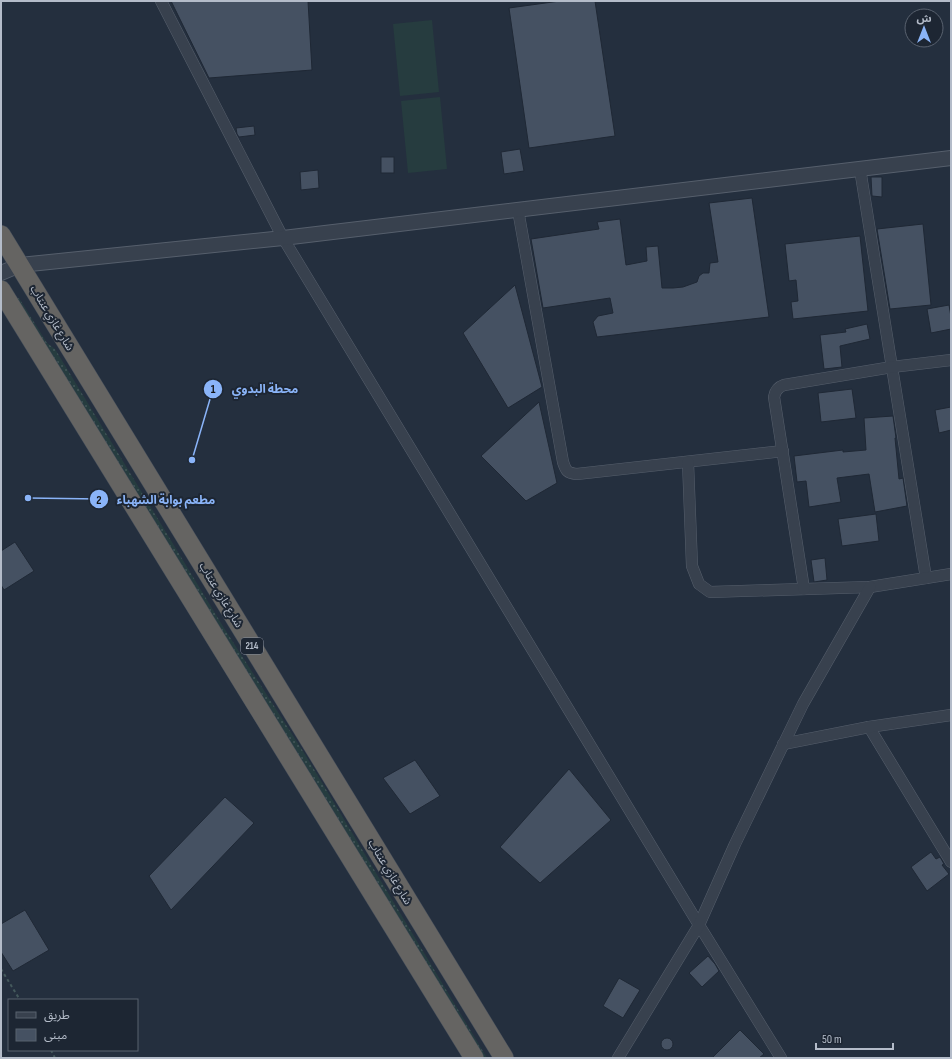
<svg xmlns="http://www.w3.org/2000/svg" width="952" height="1059" font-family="'Sofia Sans Condensed','Noto Sans Arabic',sans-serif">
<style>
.grass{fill:url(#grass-dots)}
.pitch{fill:#263c3f}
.building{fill:#455162;stroke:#1f2835}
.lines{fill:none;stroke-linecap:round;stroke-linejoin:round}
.minor-casing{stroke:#565f6c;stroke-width:12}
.tertiary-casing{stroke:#565f6c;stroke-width:16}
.trunk-casing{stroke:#434c59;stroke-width:20}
.path{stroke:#44595c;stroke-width:2;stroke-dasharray:3 3;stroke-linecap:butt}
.minor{stroke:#38414e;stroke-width:11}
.tertiary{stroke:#38414e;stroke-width:14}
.trunk{stroke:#656462;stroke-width:19}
.labels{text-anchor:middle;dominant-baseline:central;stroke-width:4;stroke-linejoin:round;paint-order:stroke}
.shield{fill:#1d2633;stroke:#878f9c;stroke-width:1}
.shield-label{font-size:10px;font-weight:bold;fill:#b4bcc9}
.street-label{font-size:11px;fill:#b4bcc9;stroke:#1d2633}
.leader{fill:none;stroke:#8ab4f8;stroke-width:1.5}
.callout-dot{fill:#8ab4f8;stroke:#1d2633;stroke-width:1.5}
.mark-label{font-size:12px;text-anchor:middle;font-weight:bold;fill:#111}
.callout-label{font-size:12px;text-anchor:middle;font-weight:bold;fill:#8ab4f8;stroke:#1d2633;stroke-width:4;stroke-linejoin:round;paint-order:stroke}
</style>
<defs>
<pattern id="grass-dots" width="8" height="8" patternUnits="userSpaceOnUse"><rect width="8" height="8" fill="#263c3f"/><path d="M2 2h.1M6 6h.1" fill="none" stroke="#435659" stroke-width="1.8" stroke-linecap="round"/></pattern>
</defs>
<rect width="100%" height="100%" fill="#242f3e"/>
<path class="grass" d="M19 298 47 343 55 349 224 628 306 756 487 1058H481L16 299Z"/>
<g class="pitch">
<path d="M432 20 439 92 400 96 393 24Z"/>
<path d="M440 97 447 169 408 173 401 101Z"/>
</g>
<g class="building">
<path d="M171 1H308L312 70 209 78Z"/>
<path d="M560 1H595L615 136 529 148 509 8Z"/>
<path d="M254 126 255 135 239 137 237 134 236 128Z"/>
<path d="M520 149 524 171 504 174 501 152Z"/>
<rect x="381" y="157" width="13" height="16"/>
<path d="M318 170 319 188 301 190 300 172Z"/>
<path d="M871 177H882V197L872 196Z"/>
<path d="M752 198 769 317 597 337 593 322 598 316 613 313 610 298 543 308 531 239 599 229 597 222 620 219 626 265 647 261 646 247 658 246 662 288H673L683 287 697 282 699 276 703 273H709L710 263 718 262 709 203Z"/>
<path d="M923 224 931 305 890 309 877 229Z"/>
<path d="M860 236 868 311 793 319 791 302 798 301 796 280 789 281 785 244Z"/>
<path d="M515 285 542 387 508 408 463 333Z"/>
<path d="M949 305 951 317V329L931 333 927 309Z"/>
<path d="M867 324 870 339 840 346 842 367 824 369 820 335 846 332 845 329Z"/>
<path d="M852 389 856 418 821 422 818 393Z"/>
<path d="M539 402 557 483 526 501 481 456Z"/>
<path d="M951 407V430L939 433 935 410Z"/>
<path d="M893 416 896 438H895L899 479 903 478 907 506 875 512 869 474 837 478 841 502 809 507 806 481 797 482 794 456 843 450V452L866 450 864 418Z"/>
<path d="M876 514 879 541 842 546 838 519Z"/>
<path d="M15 542 34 571 4 590 1 585V551Z"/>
<path d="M825 558 827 580 814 582 811 560Z"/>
<path d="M415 760 440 796 410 814 383 778Z"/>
<path d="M569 769 611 820 540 883 500 847Z"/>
<path d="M225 797 254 823 171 910 149 876Z"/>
<path d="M931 852 936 859 940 857 944 864 942 865 949 874 927 891 911 867Z"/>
<path d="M25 910 49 950 13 971 1 952V924Z"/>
<path d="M708 956 715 964 719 971 702 987 689 973Z"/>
<path d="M619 978 640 990 623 1018 603 1006Z"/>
<path d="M740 1030 764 1054 759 1058H712Z"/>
<circle cx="667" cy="1044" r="6"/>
</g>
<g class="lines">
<g class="minor-casing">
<g id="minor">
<path d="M161 1 283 238 699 925 781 1058"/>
<path d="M860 169 926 578"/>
<path d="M518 210 563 462C566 471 567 473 577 474L783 451"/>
<path d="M688 462 692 566 699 584 710 592 870 587 951 574"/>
<path d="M804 589 774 397C775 391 778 387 784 385L892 367 951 360"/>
<path d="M869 727 951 862"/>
<path d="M783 744 869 727 951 715"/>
<path d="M618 1058 699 925 735 844 803 704 870 587"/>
</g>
</g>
<g class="tertiary-casing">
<path id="tertiary" d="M1 273 20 265 283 238 951 158"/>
</g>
<g class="trunk-casing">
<g id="trunk">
<path d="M1 235 504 1058"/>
<path d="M1 290 474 1058"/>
</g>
</g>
<g class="path">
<path d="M1 969 20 1000"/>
<path d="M51 1050 55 1058"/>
</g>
<use href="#minor" class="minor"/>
<use href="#tertiary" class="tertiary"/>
<use href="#trunk" class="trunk"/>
</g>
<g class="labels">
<rect class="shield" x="241" y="638" width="22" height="16" rx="3"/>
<g class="shield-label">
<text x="252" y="646">214</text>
</g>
<g class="street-label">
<text transform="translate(52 318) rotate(59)">شارع غازي عنتاب</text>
<text transform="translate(221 595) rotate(59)">شارع غازي عنتاب</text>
<text transform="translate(390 872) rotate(59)">شارع غازي عنتاب</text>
</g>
</g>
<path class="leader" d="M192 460L213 389M28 498L99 499"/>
<g class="callout-dot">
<circle cx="192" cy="460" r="4"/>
<circle cx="28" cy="498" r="4"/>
<circle cx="213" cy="389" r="10"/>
<circle cx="99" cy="499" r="10"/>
</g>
<g class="mark-label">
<text x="213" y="393">1</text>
<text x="99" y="504">2</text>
</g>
<g class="callout-label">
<text x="265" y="393">محطة البدوي</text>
<text x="166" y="504">مطعم بوابة الشهباء</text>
</g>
<rect width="952" height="1059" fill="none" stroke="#b4bcc9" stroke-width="4"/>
<rect x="8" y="999" width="130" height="52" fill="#1d2633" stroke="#59626f"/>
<rect x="16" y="1012" width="20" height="6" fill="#38414e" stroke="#59626f"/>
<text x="44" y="1019" font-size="12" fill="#b4bcc9">طريق</text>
<rect x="16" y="1029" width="20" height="12" fill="#455162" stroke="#59626f"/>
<text x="44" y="1039" font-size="12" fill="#b4bcc9">مبنى</text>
<g transform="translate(924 28)"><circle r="19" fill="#1d2633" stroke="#59626f"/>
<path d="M0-3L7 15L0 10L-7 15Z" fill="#8ab4f8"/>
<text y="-6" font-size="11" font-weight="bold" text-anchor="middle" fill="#b4bcc9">ش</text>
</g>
<path d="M816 1043v6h77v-6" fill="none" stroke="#b4bcc9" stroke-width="2"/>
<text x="822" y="1043" font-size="12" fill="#b4bcc9" stroke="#1d2633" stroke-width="3" paint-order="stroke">50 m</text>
</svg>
